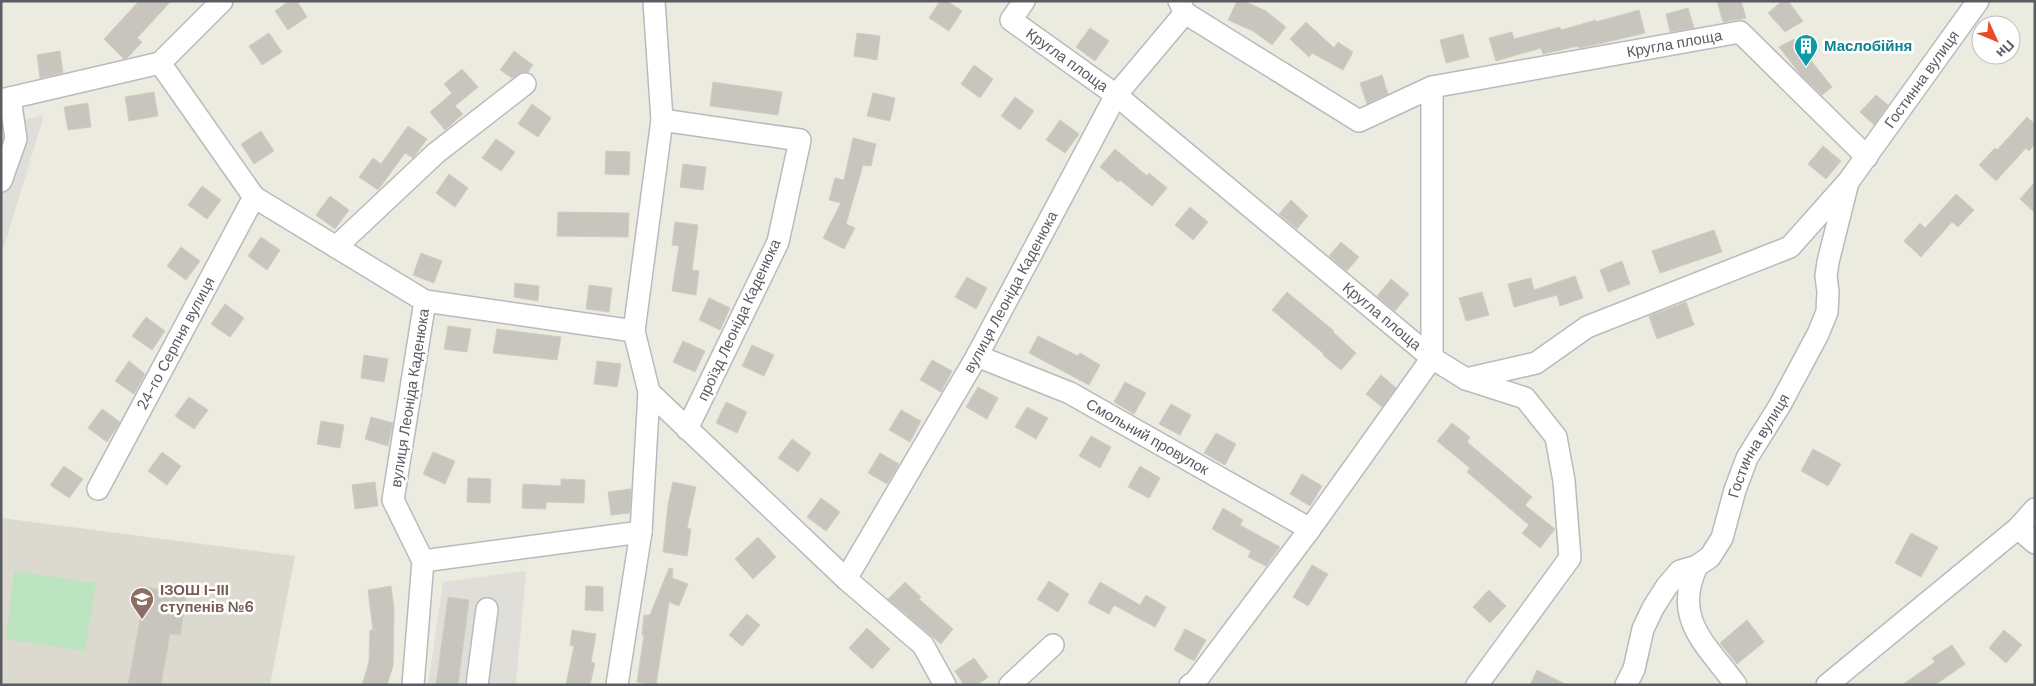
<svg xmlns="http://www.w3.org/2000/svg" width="2036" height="686" font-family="'DM Sans',sans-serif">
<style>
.industrial{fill:#dfded8}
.education{fill:#dcdace}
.green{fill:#bce4c0}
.building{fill:#c7c5bd;stroke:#d1cdbe}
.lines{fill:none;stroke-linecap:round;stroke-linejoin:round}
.minor-casing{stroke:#b8babf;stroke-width:24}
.minor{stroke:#fff;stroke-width:21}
.labels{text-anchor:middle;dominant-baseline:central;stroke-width:5;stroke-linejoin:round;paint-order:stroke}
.street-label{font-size:15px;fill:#595c61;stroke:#fff}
.culture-label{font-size:15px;font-weight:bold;fill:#0d838f;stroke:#fff;text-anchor:start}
.education-label{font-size:15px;font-weight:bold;fill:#785e54;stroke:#fff;text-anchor:start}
</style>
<rect width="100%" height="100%" fill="#ecebe0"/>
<g class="industrial">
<path d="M44 115 1 257V125Z"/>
<path d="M526 571 516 685H428L443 582Z"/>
</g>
<path class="education" d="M1 518 295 556 270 685H1Z"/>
<path class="green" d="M14 571 96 583 85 651 6 639Z"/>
<g class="building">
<path d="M139 1H171L137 38 142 42 127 58 124 59 104 39Z"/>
<path d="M289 1H297L307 17 288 30 275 11Z"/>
<path d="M940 1H947L962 11 949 31 929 18Z"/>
<path d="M1237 1H1244L1266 11 1286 27 1272 45 1253 31 1228 20Z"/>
<path d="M1717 1H1741L1746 18 1723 22Z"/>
<path d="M1782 1H1788L1803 21 1785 32 1768 13Z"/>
<path d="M1688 8 1694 28 1670 32 1666 14Z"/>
<path d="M1639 10 1645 33 1594 45 1579 48 1578 46 1543 54 1541 48 1496 61 1489 38 1512 32 1514 39 1560 27 1561 30 1596 20V22Z"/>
<path d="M1306 22 1334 48 1338 42 1353 52 1343 70 1312 53 1309 57 1290 39Z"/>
<path d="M1090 28 1109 41 1095 61 1076 47Z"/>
<path d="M269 33 282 52 262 65 249 46Z"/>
<path d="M857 33 880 36 877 60 854 56Z"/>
<path d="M1463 34 1469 57 1446 63 1440 40Z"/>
<path d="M1794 39 1832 87 1822 95 1801 75 1779 47Z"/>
<path d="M60 51 63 73 40 78 37 55Z"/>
<path d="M514 51 533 65 528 72H523L512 78 500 70Z"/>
<path d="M974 65 993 79 980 98 961 84Z"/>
<path d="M462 69 478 87 455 106 463 114 445 130 430 112 452 93 444 84Z"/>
<path d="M1382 75 1388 94 1367 104 1360 83Z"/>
<path d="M713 82 782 92 778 115 710 106Z"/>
<path d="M154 92 158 116 129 121 125 97Z"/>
<path d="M873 93 895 98 890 121 867 116Z"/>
<path d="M1876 95 1888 105 1874 125 1860 112Z"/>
<path d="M1015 97 1034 111 1020 130 1001 116Z"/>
<path d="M88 103 91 127 68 130 64 107Z"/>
<path d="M532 104 551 118 538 137 518 124Z"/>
<path d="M2027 117 2035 124V144L2029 151 2026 148 1996 181 1979 165 1995 148 1997 150Z"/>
<path d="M1060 120 1079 134 1065 153 1046 140Z"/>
<path d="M408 126 427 139 413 158 405 153 378 190 359 177 373 158 381 164Z"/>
<path d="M261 131 274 151 254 164 241 144Z"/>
<path d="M853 138 876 144 871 166 863 165 846 224 855 228 844 249 823 238 841 203 829 200 835 178 844 180Z"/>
<path d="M496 139 515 152 501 171 482 158Z"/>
<path d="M1823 146 1841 161 1826 179 1808 164Z"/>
<path d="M1115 149 1147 176 1149 173 1167 188 1152 206 1120 180 1118 182 1100 167Z"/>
<path d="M606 151 630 152 629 175 605 174Z"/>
<path d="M683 164 706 167 703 190 680 187Z"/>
<path d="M449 174 468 188 455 207 436 193Z"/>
<path d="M2035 182V213L2020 199Z"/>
<path d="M202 186 221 200 207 219 188 205Z"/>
<path d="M1956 194 1974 210 1958 227 1952 222 1921 257 1904 241 1920 223 1925 228Z"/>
<path d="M330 196 349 210 335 229 316 215Z"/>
<path d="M1291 200 1308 216 1297 229 1279 214Z"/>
<path d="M1190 207 1208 222 1193 240 1175 225Z"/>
<path d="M558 212 629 213 628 237 557 236Z"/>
<path d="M675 222 698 225 692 270 699 271 696 295 672 291 679 246 672 245Z"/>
<path d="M1714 230 1722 252 1660 273 1652 251Z"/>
<path d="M261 237 280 250 267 270 248 256Z"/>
<path d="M1341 242 1359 257 1347 271 1329 256Z"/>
<path d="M181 247 200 261 186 280 167 266Z"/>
<path d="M421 253 442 261 434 283 413 275Z"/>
<path d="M1622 261 1630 284 1608 292 1600 270Z"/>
<path d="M1575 276 1583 298 1560 306 1557 295 1514 307 1508 284 1531 278 1534 290Z"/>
<path d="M967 277 987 288 976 309 955 297Z"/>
<path d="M1391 279 1409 294 1395 311 1377 296Z"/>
<path d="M515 283 539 286 538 301 514 297Z"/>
<path d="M589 285 612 288 609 312 586 309Z"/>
<path d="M1287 292 1334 331 1333 332 1356 353 1341 370 1323 355 1324 354 1272 310Z"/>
<path d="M1482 292 1489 315 1466 321 1459 298Z"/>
<path d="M709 298 730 308 720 330 699 320Z"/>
<path d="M1686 302 1694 325 1657 339 1649 316Z"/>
<path d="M225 304 244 318 230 337 211 324Z"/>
<path d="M146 317 165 331 152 350 132 336Z"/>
<path d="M448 326 471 329 467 352 444 349Z"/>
<path d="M497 329 561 337 557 360 493 353Z"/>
<path d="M1038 336 1078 356 1080 353 1100 365 1089 385 1029 353Z"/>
<path d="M683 341 705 351 695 372 673 362Z"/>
<path d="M752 345 774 355 764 376 742 366Z"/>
<path d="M364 355 388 359 384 382 361 378Z"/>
<path d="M932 360 952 371 941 392 920 380Z"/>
<path d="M129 361 145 374 134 394 115 381Z"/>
<path d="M597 361 621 364 617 387 594 384Z"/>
<path d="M1381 375 1396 388 1382 407 1366 394Z"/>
<path d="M1125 382 1146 393 1134 414 1114 402Z"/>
<path d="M978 387 998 398 987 419 966 407Z"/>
<path d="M189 397 208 410 194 429 175 416Z"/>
<path d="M726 402 747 412 737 433 716 423Z"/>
<path d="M1171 404 1191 415 1180 435 1159 424Z"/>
<path d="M1027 407 1048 418 1036 439 1015 427Z"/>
<path d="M102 409 120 422 107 442 88 428Z"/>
<path d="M901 410 921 421 910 442 889 430Z"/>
<path d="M371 417 393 423 388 446 365 439Z"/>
<path d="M321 421 344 425 340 448 317 444Z"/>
<path d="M1452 423 1470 437 1467 442 1532 497 1525 505 1555 529 1540 548 1522 533 1529 525 1467 472 1470 468 1437 441Z"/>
<path d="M1216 433 1236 444 1225 465 1204 453Z"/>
<path d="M1091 436 1111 447 1100 468 1079 456Z"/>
<path d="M792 439 811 453 798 472 778 458Z"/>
<path d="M1813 449 1841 464 1828 486 1801 471Z"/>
<path d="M162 452 181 466 167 485 148 471Z"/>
<path d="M433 452 455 461 445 484 423 474Z"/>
<path d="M880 453 899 464 887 484 868 473Z"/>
<path d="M64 466 83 479 69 498 50 485Z"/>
<path d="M1140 466 1160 478 1149 498 1128 487Z"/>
<path d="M1302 474 1322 486 1310 506 1290 494Z"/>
<path d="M468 478 491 479 490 503 467 502Z"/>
<path d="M561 479 585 480 584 503 546 502V509L522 508 523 484 561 486Z"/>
<path d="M375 482 378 506 355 509 352 485Z"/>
<path d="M673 482 696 487 687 528 691 529 687 556 663 552 668 504Z"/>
<path d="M631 489 630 513 611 515 608 492Z"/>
<path d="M821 498 840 512 826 531 807 517Z"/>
<path d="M1223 508 1243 520 1240 525 1280 547 1266 566 1248 557 1251 551 1212 529Z"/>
<path d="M1911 533 1938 547 1921 577 1895 563Z"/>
<path d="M758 537 776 557 753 579 735 559Z"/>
<path d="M1312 565 1328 574 1308 606 1293 597Z"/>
<path d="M669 568 673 569 672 578 688 584 679 606 669 602 656 685 637 682 644 635H642L644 615H650Z"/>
<path d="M1049 581 1069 594 1058 612 1037 599Z"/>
<path d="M905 582 921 597 919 599 953 629 941 644 888 599Z"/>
<path d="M1100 582 1140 605 1146 595 1166 607 1155 627 1114 605 1109 614 1088 603Z"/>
<path d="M391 586 394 609 393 666 387 685H362L369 662 370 630H373L368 590Z"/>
<path d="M586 586 603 587V611L585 610Z"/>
<path d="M146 587 187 594 180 635 170 634 161 685H128Z"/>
<path d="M1489 590 1506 606 1490 623 1473 607Z"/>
<path d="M448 597 469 600 458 685H436Z"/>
<path d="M747 614 760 625 742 646 729 635Z"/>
<path d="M1747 620 1764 642 1737 664 1720 643Z"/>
<path d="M867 628 890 649 872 669 849 648Z"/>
<path d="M1185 629 1206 640 1194 661 1174 650Z"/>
<path d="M572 630 596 634 591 662 595 663 590 685H566L574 646 570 645Z"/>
<path d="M2004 630 2022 645 2006 663 1989 648Z"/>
<path d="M1952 645 1965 664 1935 685H1902L1935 662 1932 658Z"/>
<path d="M974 658 988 677 977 685H964L955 671Z"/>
<path d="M1537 670 1567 685H1530Z"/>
</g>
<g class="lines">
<g class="minor-casing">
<g id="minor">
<path d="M654 1 662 120 634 331 649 392 846 579 923 645 945 685"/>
<path id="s1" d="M1024 1 1011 20 1116 95 1432 358 1466 379 1525 398 1556 437 1564 481 1570 558 1477 685"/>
<path id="s2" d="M1179 1 1185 13 1359 121 1432 87 1740 32 1867 157"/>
<path d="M160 63 254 197 425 301 393 500 423 561 413 685"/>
<path d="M1 100 160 63 222 1"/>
<path d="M662 120 800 140 778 242 687 429"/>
<path d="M1 181 16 139 10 98"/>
<path d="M336 247 436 153 525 84"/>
<path d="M425 301 634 331"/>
<path id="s3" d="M977 356 1070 393 1310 529"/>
<path d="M1466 379 1536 363 1587 327 1790 247 1846 184"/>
<path id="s4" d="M98 489 254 197"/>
<path d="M2018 528 2035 543"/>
<path d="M423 561 641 532"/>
<path d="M1697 566C1672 619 1706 644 1736 685"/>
<path id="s5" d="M846 579 977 356 1116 95 1185 13"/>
<path d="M477 685 487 609"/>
<path d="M617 685 641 532 649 392"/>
<path d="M1010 685 1053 645"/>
<path d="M1190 685 1195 682 1310 529 1432 358V87"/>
<path id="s6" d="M1626 685 1634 669 1643 629 1653 608 1667 586 1680 571 1697 566 1710 557 1722 538 1735 490 1747 458 1780 405 1818 334 1827 312 1828 292 1826 276 1828 262 1848 182 1978 1"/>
<path d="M1827 685 2018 528 2035 509"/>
</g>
</g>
<use href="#minor" class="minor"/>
</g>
<defs>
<g id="building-pin" transform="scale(1.25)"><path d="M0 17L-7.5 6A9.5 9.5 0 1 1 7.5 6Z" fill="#0f9aa8" stroke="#fff"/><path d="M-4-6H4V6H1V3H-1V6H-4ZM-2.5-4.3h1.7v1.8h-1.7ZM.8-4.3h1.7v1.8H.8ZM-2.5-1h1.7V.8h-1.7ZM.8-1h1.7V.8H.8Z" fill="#fff"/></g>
<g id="school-pin" transform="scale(1.25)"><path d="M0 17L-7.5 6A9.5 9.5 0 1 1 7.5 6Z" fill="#8d6e63" stroke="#fff"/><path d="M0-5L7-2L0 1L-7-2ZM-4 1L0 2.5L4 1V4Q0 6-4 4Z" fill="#fff"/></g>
</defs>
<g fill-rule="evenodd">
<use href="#building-pin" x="1806" y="46"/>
<use href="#school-pin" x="142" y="599"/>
</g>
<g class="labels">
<g class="street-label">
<text stroke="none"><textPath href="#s2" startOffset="545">Кругла площа</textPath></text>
<text stroke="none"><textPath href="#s1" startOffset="92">Кругла площа</textPath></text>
<text stroke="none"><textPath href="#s6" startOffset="694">Гостинна вулиця</textPath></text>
<text stroke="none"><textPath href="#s5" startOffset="331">вулиця Леоніда Каденюка</textPath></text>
<text stroke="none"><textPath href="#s1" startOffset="498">Кругла площа</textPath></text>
<text transform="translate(739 320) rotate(-65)">проїзд Леоніда Каденюка</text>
<text stroke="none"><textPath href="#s4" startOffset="165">24-го Серпня вулиця</textPath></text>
<text transform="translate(410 398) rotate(-81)">вулиця Леоніда Каденюка</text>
<text stroke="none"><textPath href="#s3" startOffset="189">Смольний провулок</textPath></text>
<text stroke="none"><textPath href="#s6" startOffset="284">Гостинна вулиця</textPath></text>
</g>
<g class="culture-label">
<text x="1824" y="46">Маслобійня</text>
</g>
<g class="education-label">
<text x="160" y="590">ІЗОШ І-ІІІ<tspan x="160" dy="17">ступенів №6</tspan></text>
</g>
</g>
<rect width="2036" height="686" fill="none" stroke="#595c61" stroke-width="5"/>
<g transform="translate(1996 40) rotate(134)"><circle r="24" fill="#ffffff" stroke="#bdbec0"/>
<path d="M0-4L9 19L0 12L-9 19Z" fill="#e94c29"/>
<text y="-8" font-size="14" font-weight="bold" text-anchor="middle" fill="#595c61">Пн</text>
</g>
</svg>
